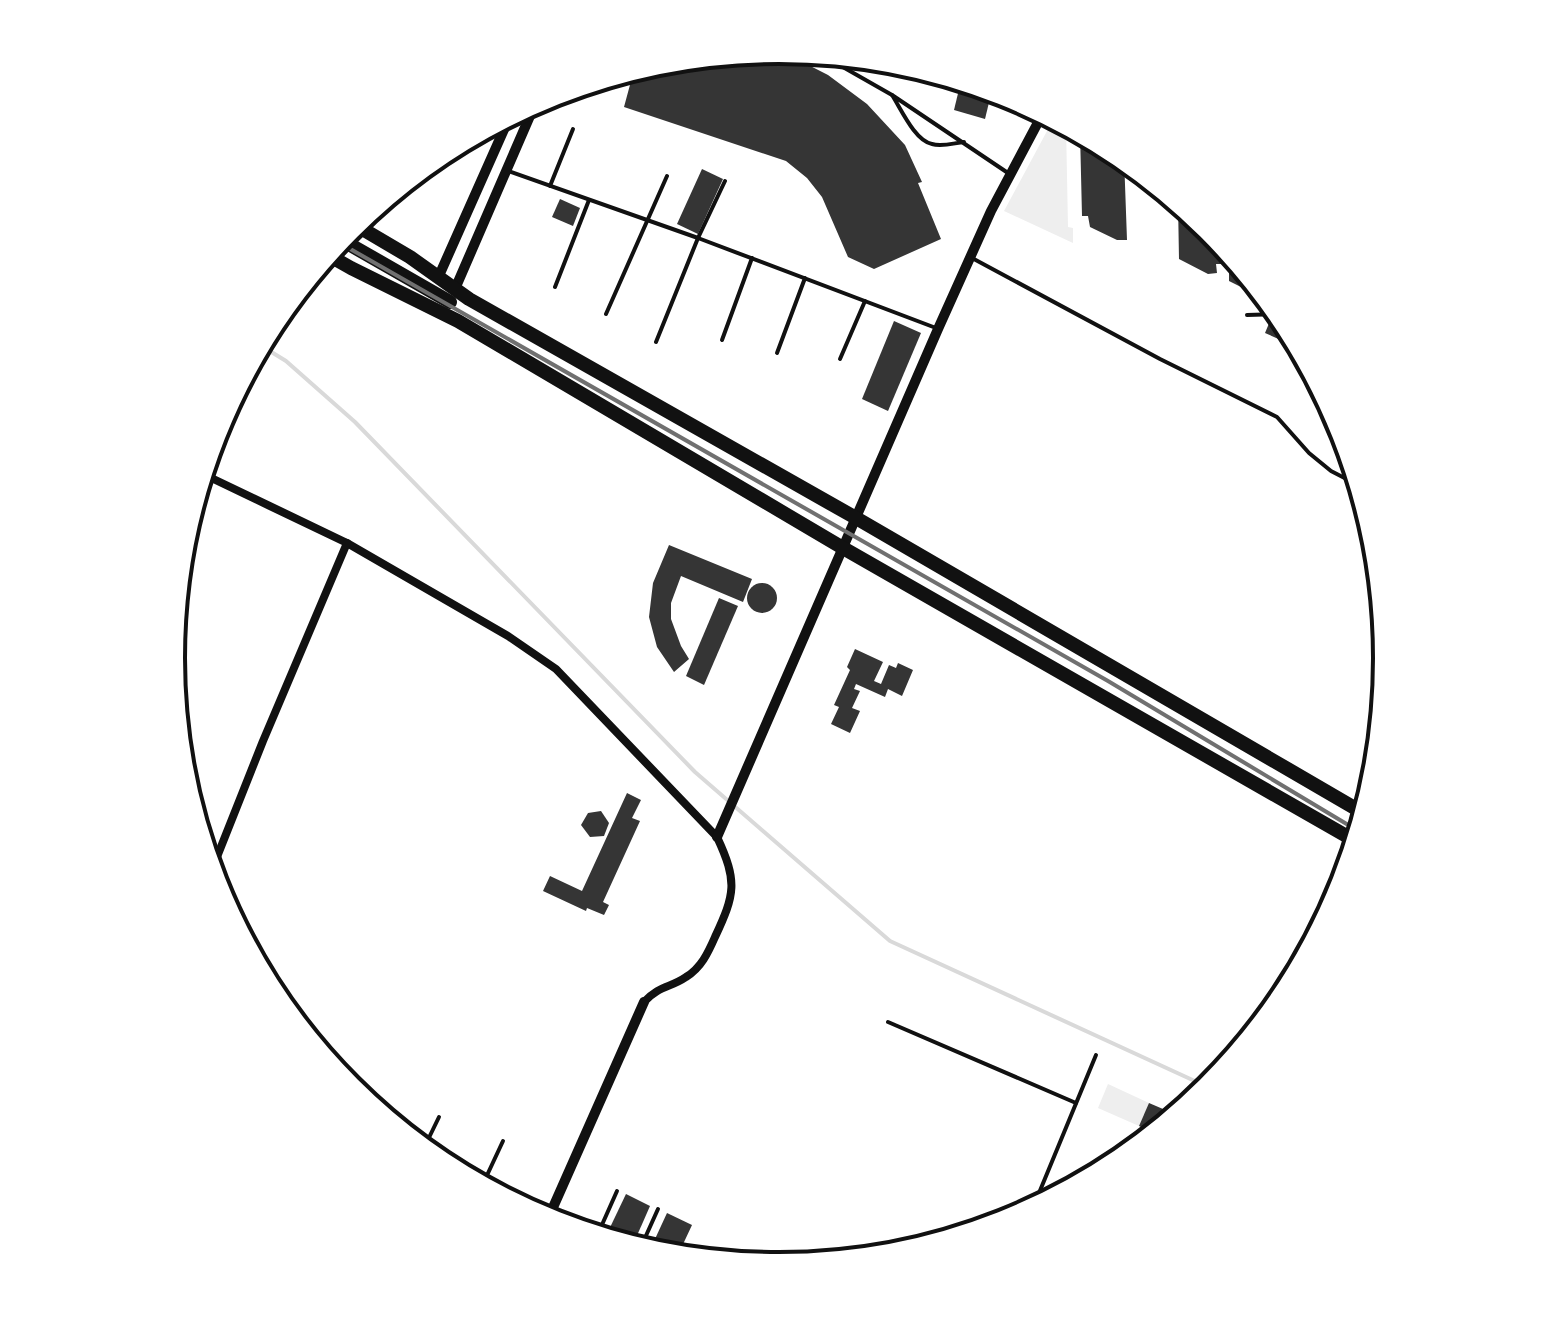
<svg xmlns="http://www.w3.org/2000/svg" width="1559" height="1317" font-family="Poppins,sans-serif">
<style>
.green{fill:#eee}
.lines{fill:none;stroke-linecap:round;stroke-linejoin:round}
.stream{stroke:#d9d9d9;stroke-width:4}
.building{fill:#353535}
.service{stroke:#111;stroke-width:4}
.minor{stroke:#111;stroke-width:8}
.tertiary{stroke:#111;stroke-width:10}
.primary{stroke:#111;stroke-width:14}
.rail{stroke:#707070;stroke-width:4}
.rim{fill:none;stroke:#111;stroke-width:4}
</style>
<rect width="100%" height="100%" fill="#fff"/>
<g class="green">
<path d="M1054 118 1066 125 1068 227 1073 228V243L1004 211Z"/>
<path d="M1108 1084 1149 1103 1139 1126 1098 1108Z"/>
</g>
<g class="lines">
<path class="stream" d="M260 345 286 361 355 422 695 772 890 941 1210 1088"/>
</g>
<g class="building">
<path d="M779 50 828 75 867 104 905 145 922 182 918 183 941 239 874 269 848 257 822 197 807 178 786 161 624 107 634 70 661 62Z"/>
<path d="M961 81 992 90 985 119 954 110Z"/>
<path d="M1080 132 1124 157 1127 240H1117L1090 227 1088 216H1082Z"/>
<path d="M702 169 723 179 698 234 677 224Z"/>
<path d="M560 199 580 208 573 226 552 217Z"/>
<path d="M1178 202 1210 229 1216 235V242H1221L1258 287 1249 290 1245 289 1229 281V264H1216L1217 273 1208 274 1179 259Z"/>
<path d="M894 321 921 333 888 411 862 399Z"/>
<path d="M1270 321 1275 323 1280 322 1288 325 1301 349 1265 333Z"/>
<path d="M669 545 752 579 743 602 681 576 671 603V619L681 646 689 659 674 672 657 647 649 617 653 583Z"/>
<circle cx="762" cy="598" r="15"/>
<path d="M719 598 738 606 704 685 686 676Z"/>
<path d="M855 649 883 662 874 681 881 684 889 665 896 668 898 663 913 670 902 696 888 689 885 697 856 684 854 689 860 691 852 708 860 711 850 733 831 724 839 707 834 705 850 670 847 667Z"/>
<path d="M627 793 641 800 632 818 640 821 603 902 609 905 604 915 587 908 586 911 543 891 550 876 582 891Z"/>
<path d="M601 811 609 823 604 836 590 837 581 825 588 813Z"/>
<path d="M1149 1103 1177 1115 1155 1134 1139 1126Z"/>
<path d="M626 1194 650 1206 632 1247 605 1238Z"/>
<path d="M667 1213 692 1225 677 1257 649 1252Z"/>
</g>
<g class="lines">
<g class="service">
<path d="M820 54 892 95"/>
<path d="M964 142C954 143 942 147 932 144 915 141 901 109 892 95L1008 173"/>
<path d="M508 171 698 238 936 328"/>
<path d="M550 186 573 129"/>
<path d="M972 258 1160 359 1277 417 1309 453 1331 471 1360 486"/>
<path d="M555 287 589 200"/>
<path d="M606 314 667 176"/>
<path d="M1247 315 1280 314"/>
<path d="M722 340 752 258"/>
<path d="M656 342 698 238 725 181"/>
<path d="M777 353 805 278"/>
<path d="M840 359 865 301"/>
<path d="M888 1022 1076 1103"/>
<path d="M361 1098 366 1086"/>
<path d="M423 1150 439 1117"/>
<path d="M482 1186 503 1141"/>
<path d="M1032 1210 1096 1055"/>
<path d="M597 1236 617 1191"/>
<path d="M640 1249 658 1209"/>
</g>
<g class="minor">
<path d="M203 474 347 543 508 636 556 669 717 837C738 882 735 894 715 937 708 953 701 968 686 977 670 988 660 985 644 1002"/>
<path d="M211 872 263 741 347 543"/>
</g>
<g class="tertiary">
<path d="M438 278 510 116"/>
<path d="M455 289 536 102"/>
<path d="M717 837 938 329 991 211 1043 113"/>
<path d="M547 1221 644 1002"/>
</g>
<g class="primary">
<path d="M354 224 410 257 469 299 856 518 1365 814"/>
<path d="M340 239 450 302"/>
<path d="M328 255 351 268 458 321 843 548 1357 842"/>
</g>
<path class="rail" d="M338 242 1108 681 1360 832"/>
</g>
<path d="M0 0H1559V1317H0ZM185 658a594 594 0 1 1 1188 0a594 594 0 1 1-1188 0Z" fill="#fff" fill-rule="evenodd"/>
<path class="rim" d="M185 658a594 594 0 1 1 1188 0a594 594 0 1 1-1188 0Z"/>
</svg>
